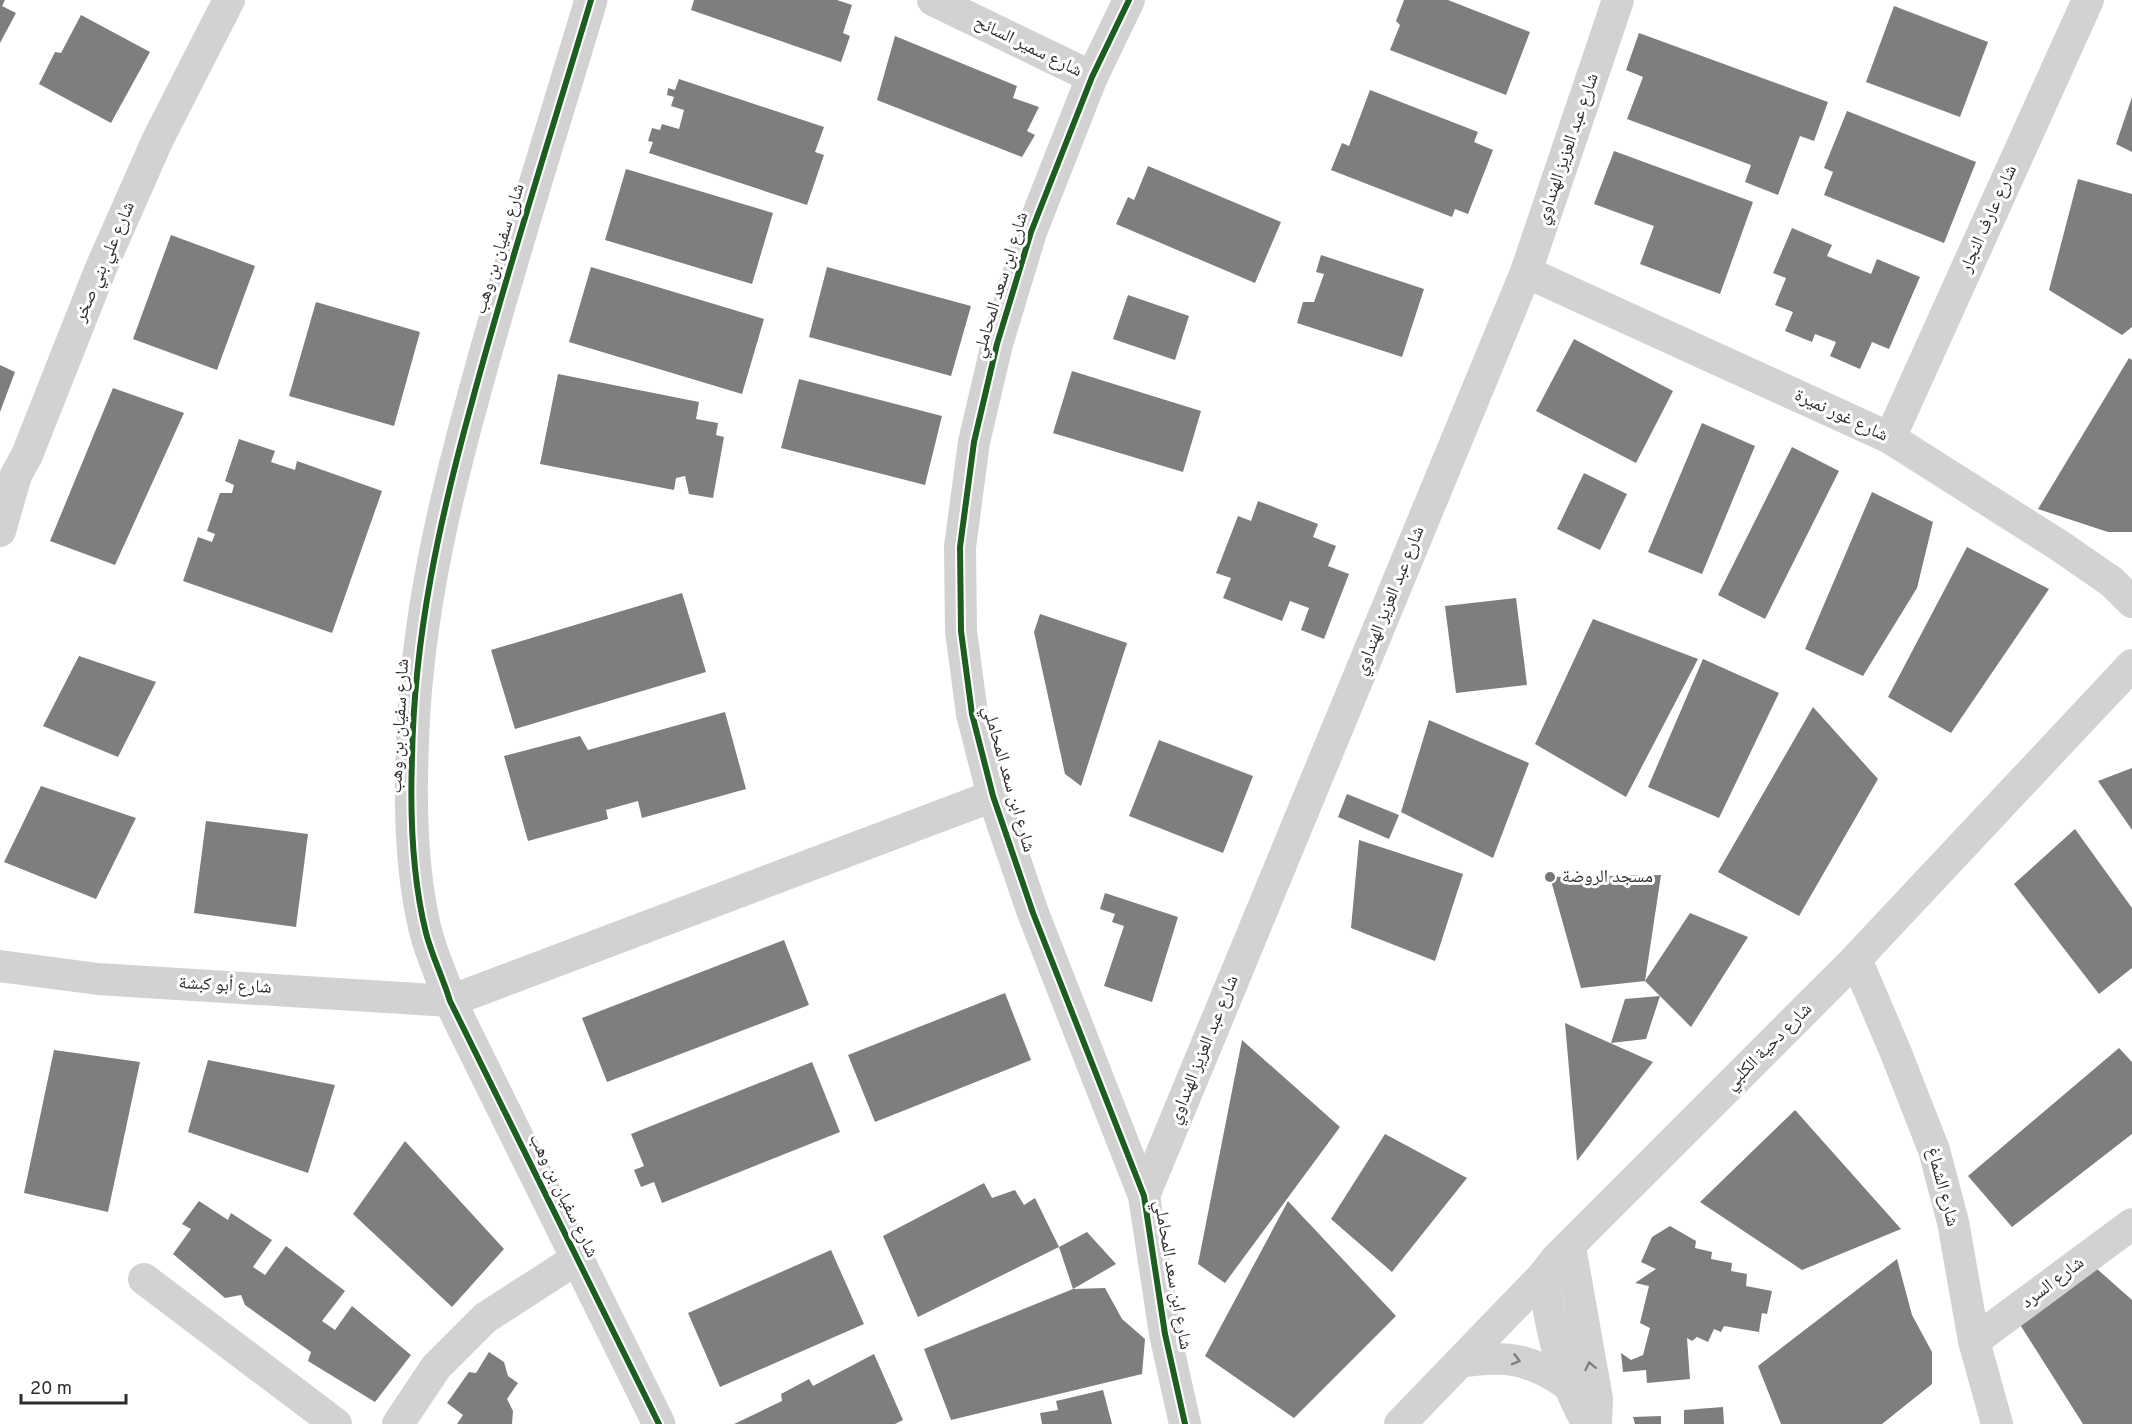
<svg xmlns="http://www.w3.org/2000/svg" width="2132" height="1424" font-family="Overpass,'Noto Naskh Arabic',sans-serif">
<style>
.building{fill:#7e7e7e}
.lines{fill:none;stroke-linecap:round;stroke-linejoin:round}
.minor{stroke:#d2d2d2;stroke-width:32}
.tertiary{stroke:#d2d2d2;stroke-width:33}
.cycleway-casing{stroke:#fff;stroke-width:10}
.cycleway{stroke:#1b5e20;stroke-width:6}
.oneway{stroke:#808080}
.poi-dot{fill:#767676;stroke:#fff;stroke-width:2}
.labels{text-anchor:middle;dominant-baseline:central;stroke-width:6;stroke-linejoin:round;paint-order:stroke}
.street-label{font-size:18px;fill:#2d2d2d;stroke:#fff}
.poi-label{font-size:18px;fill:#2d2d2d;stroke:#fff;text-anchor:start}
</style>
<rect width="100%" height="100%" fill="#fff"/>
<g class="building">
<path d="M0 0H5L2 6 16 13 0 43Z"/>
<path d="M694 0H837L852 5 843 33 850 36 841 62 691 10Z"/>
<path d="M1404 0H1448L1530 32 1506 95 1390 50 1400 25 1396 21Z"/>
<path d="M1894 6 1988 42 1960 117 1866 82Z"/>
<path d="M81 15 150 52 111 123 39 84 55 52 61 53Z"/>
<path d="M1639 33 1828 102 1814 141 1800 136 1778 195 1745 182 1751 165 1627 119 1643 77 1626 70Z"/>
<path d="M895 36 1017 86 1013 98 1039 107 1027 131 1035 135 1022 157 877 100Z"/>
<path d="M679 79 824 127 815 152 824 155 807 205 649 153 653 142 648 141 652 128 660 130 662 124 679 129 684 110 671 106 674 97 667 95 668 88 675 90Z"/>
<path d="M1370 90 1478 132 1474 142 1493 150 1468 214 1455 209 1452 217 1331 170 1342 143 1349 146Z"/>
<path d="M2132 97V152L2116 144Z"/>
<path d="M1847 111 1976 162 1944 243 1824 195 1833 172 1824 168Z"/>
<path d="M1614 151 1753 202 1720 294 1640 264 1654 226 1594 204Z"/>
<path d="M1148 166 1281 222 1255 283 1116 224 1128 197 1134 200Z"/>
<path d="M626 169 773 213 752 284 605 240Z"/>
<path d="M2078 179 2132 194V327L2122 335 2049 290Z"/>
<path d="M1792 228 1832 245 1827 256 1871 274 1877 259 1920 277 1889 349 1872 342 1860 369 1830 356 1836 342 1815 334 1812 342 1785 331 1793 312 1775 305 1786 278 1773 273Z"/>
<path d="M171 235 255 266 217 370 133 339Z"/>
<path d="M1321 255 1424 289 1402 357 1297 323 1303 302H1314L1324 274 1316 272Z"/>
<path d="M591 267 764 319 742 394 569 342Z"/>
<path d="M827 267 971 306 951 376 809 337Z"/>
<path d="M1128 295 1189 316 1175 360 1113 339Z"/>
<path d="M316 302 420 332 394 426 289 396Z"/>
<path d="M1574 339 1673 391 1636 463 1536 411Z"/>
<path d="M2129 358 2132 360V532H2108L2038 509Z"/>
<path d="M0 365 15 372 0 412Z"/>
<path d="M1072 371 1201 411 1183 472 1053 433Z"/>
<path d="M558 374 699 402 696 419 718 423 716 435 724 437 713 498 689 494 685 476 676 478 674 490 540 464Z"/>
<path d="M799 379 942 416 925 485 781 448Z"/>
<path d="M113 388 184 413 115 565 50 541Z"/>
<path d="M1702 423 1755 446 1702 574 1648 552Z"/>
<path d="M239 439 275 451 271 462 295 470 297 461 382 491 332 633 183 581 198 537 212 542 215 534 207 531 220 493H232L234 485 225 481Z"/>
<path d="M1792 447 1839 471 1765 619 1718 595Z"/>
<path d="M1584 473 1627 494 1600 550 1557 529Z"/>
<path d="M1872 492 1933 522 1917 588 1863 676 1805 649Z"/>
<path d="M1258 501 1318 524 1313 537 1336 546 1328 566 1349 574 1324 639 1301 630 1309 608 1290 601 1282 621 1223 598 1231 578 1216 573 1238 516 1251 521Z"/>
<path d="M1967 547 2049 589 1951 733 1888 697Z"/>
<path d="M682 593 706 672 515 729 491 650Z"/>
<path d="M1516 598 1527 685 1456 693 1445 606Z"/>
<path d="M1040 614 1127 643 1081 786 1065 774 1034 632Z"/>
<path d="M1593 619 1698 659 1626 797 1535 744Z"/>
<path d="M79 656 156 682 118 757 43 726Z"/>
<path d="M1703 659 1779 693 1719 818 1648 787Z"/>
<path d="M1813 707 1878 779 1799 916 1718 872Z"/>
<path d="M725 712 746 789 642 818 638 801 606 810 608 819 528 841 504 756 580 736 588 750Z"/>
<path d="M1429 720 1529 763 1493 858 1401 812Z"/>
<path d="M1159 740 1253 776 1223 853 1129 816Z"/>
<path d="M2132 768V830L2098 781Z"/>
<path d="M41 786 136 818 96 899 4 862Z"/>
<path d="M1347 794 1399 815 1389 839 1338 817Z"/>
<path d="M206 821 308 834 296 927 194 913Z"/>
<path d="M2075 829 2132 908V968L2099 994 2014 884Z"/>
<path d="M1359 840 1463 874 1435 961 1351 928Z"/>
<path d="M1661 875 1645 981 1690 913 1748 937 1691 1027 1660 996 1646 1039 1611 1043 1625 999 1660 996 1645 981 1581 988 1550 877Z"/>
<path d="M1105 893 1178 917 1152 1002 1104 986 1124 926 1112 922 1115 914 1100 909Z"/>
<path d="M784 940 809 1005 607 1082 582 1018Z"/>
<path d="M1005 993 1031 1060 875 1122 848 1055Z"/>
<path d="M1565 1023 1653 1062 1577 1161Z"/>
<path d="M1242 1040 1340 1127 1225 1283 1198 1264Z"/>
<path d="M2119 1048 2132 1062V1134L2012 1227 1968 1176Z"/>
<path d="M54 1050 140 1062 108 1212 24 1193Z"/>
<path d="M208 1060 335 1085 308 1173 188 1132Z"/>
<path d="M812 1062 840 1132 662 1203 654 1182 641 1187 634 1170 644 1166 631 1134Z"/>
<path d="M1795 1110 1901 1229 1802 1270 1700 1202Z"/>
<path d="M1385 1134 1467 1178 1392 1272 1331 1219Z"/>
<path d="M405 1141 504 1249 452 1307 353 1214Z"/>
<path d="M984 1183 992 1198 1015 1190 1024 1205 1035 1198 1059 1247 918 1317 883 1236Z"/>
<path d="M199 1201 228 1220 231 1213 272 1240 253 1267 265 1275 286 1246 345 1291 322 1321 335 1330 352 1306 411 1355 375 1402 308 1361 311 1352 245 1305 241 1295 225 1298 173 1254 191 1229 182 1224Z"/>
<path d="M1288 1201 1396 1316 1294 1418 1205 1356Z"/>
<path d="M1670 1226 1696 1241 1695 1248 1712 1252 1711 1259 1732 1263 1731 1271 1747 1274 1746 1286 1772 1291 1767 1314 1762 1313 1759 1332 1724 1326 1721 1332 1714 1329 1708 1342 1697 1337 1692 1341 1687 1338 1690 1379 1647 1383 1646 1370 1623 1372 1621 1353 1631 1360 1643 1355 1650 1328 1640 1323 1649 1286 1635 1283 1656 1269 1641 1262 1652 1237Z"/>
<path d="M1087 1232 1116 1264 1073 1289 1059 1247Z"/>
<path d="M831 1250 864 1324 720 1387 688 1313Z"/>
<path d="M1897 1259 1912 1315 1932 1352V1384L1882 1424H1781L1758 1366Z"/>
<path d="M2096 1268 2132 1300V1424H2083L2019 1323Z"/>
<path d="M1105 1288 1122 1319 1145 1339 1142 1374 951 1420 924 1349 1073 1289Z"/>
<path d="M489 1352 504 1362 508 1376 518 1383 507 1399 513 1411 512 1424H457L463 1415 447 1403 469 1372 476 1373Z"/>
<path d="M874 1354 903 1420 895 1424H734L782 1401 781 1394 809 1379 813 1386Z"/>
<path d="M1103 1390 1112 1424H1042L1040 1413 1058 1410 1056 1401Z"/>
<path d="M1723 1407 1724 1424H1684V1410Z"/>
<path d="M1661 1416V1424H1635L1633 1417Z"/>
</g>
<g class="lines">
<g class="minor">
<path d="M933 0 1092 77"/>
<path d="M1129 0 1092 77 1031 232 997 344 974 442 960 547 961 631 972 714 993 796 1033 913 1144 1196 1165 1334 1185 1424"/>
<path d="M1526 272 1890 438 2060 546 2112 582 2132 602"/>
<path d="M1890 438 2088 0"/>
<path d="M0 531 16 475 27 455 101 268 158 139 229 0"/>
<path d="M1856 959 1896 1053 1934 1150 1953 1222 1974 1341 1997 1424"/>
<path d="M0 966 98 979 450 1001 993 796"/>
<path d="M1144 1196 1526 272 1618 0"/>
<path d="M1570 1247 1597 1399 1596 1424"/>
<path d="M1543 1276C1551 1328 1561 1378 1588 1424"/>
<path d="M144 1279 336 1424"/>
<path d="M1974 1341 2132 1224"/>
<path d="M1460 1362C1504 1355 1530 1358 1567 1384"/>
<path d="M398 1424 436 1367 485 1318 578 1258"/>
<path d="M1400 1424 1543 1276 1556 1259 1856 959 2132 665"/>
</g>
<path class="tertiary" d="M591 0C551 134 508 267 472 402 440 518 414 636 412 758 410 815 412 877 426 933 432 956 443 978 450 1001L659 1424"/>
<g class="cycleway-casing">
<g id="cycleway">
<path d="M591 0C551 134 508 267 472 402 440 518 414 636 412 758 410 815 412 877 426 933 432 956 443 978 450 1001L659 1424"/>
<path d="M1129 0 1092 77 1031 232 997 344 974 442 960 547 961 631 972 714 993 796 1033 913 1144 1196 1165 1334 1185 1424"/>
</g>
</g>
<use href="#cycleway" class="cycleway"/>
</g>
<defs><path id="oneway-chevron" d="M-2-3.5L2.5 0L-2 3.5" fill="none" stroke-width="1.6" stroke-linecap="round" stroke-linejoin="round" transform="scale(1.5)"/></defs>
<g class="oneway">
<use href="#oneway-chevron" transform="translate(1516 1360) rotate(15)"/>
<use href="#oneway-chevron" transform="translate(1590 1366) rotate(-102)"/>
</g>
<circle class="poi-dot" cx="1550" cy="877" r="6"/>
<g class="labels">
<g class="street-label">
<text transform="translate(1028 47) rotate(26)">شارع سمير السائح</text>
<text transform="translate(1568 149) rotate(-71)">شارع عبد العزيز الهنداوي</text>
<text transform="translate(1989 219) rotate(-66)">شارع عارف النجار</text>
<text transform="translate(500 249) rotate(-73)">شارع سفيان بن وهب</text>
<text transform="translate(105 262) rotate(-67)">شارع علي بني صخر</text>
<text transform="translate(1001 285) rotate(-73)">شارع ابن سعد المحاملي</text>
<text transform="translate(1841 416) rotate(25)">شارع غور نميرة</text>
<text transform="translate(1390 601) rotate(-68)">شارع عبد العزيز الهنداوي</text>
<text transform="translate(400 726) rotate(-87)">شارع سفيان بن وهب</text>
<text transform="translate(1008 779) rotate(74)">شارع ابن سعد المحاملي</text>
<text transform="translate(225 986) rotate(3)">شارع أبو كبشة</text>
<text transform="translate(1769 1047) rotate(-45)">شارع دحية الكلبي</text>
<text transform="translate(1204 1050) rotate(-68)">شارع عبد العزيز الهنداوي</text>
<text transform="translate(1942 1187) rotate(75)">شارع الشماغ</text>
<text transform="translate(563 1196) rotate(64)">شارع سفيان بن وهب</text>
<text transform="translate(1172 1275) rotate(80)">شارع ابن سعد المحاملي</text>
<text transform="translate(2053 1283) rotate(-37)">شارع السرد</text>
</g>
<g class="poi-label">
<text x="1562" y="877">مسجد الروضة</text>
</g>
</g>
<path d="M21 1394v9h105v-9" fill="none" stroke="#2d2d2d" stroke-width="3"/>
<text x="30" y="1394" font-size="18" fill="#2d2d2d" stroke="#ffffff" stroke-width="4.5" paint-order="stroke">20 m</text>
</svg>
